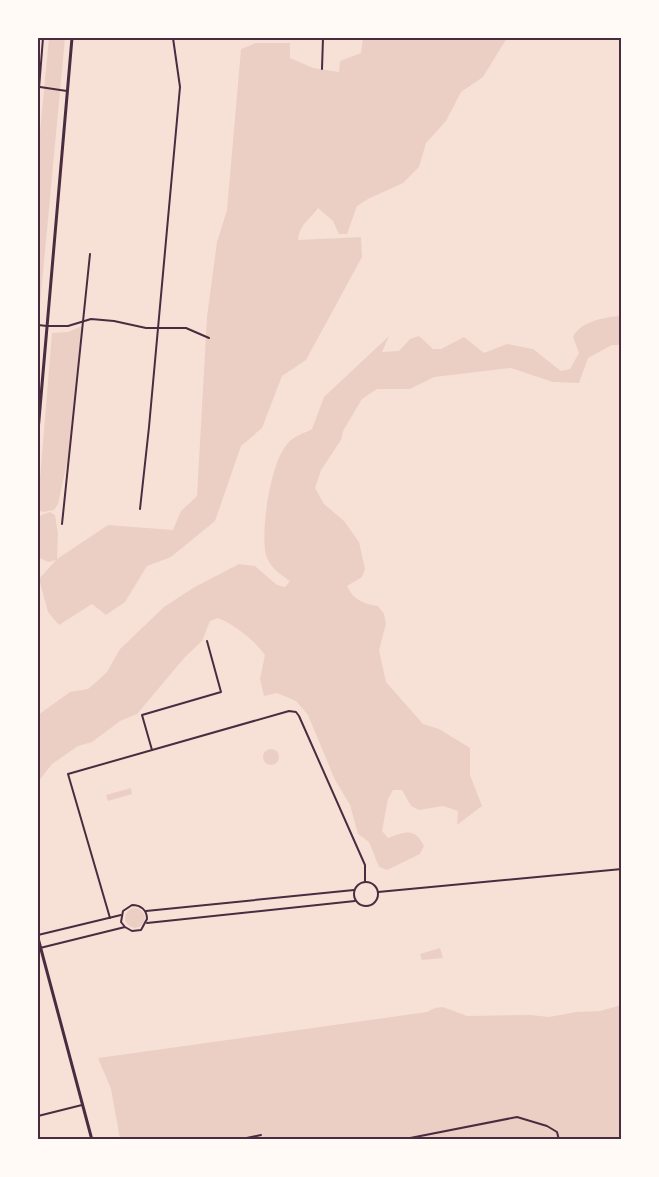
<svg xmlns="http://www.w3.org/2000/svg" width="659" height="1177" font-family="Roboto,sans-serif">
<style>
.green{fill:#ebcfc5}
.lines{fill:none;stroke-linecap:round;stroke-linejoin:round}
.minor{stroke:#4a2c40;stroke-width:2}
.tertiary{stroke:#4a2c40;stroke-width:2}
.primary{stroke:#4a2c40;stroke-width:3}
.neatline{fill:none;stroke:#4a2c40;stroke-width:2}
</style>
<rect width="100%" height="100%" fill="#f7e1d7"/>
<g class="green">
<path d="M49 38H65L40 305 38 308V152Z"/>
<path d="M363 38H507L483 77 461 92 446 121 426 143 419 167 403 183 368 199 357 206 347 234H339L333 221 318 208C309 221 300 223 298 240L361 237 362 257 306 360 282 376 262 428 241 446 215 521 171 557 147 566 125 602 106 615 92 604 59 625 48 612 39 579 56 560 48 562 38 557V520L41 515 50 512 55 515 58 534 57 559 108 525 173 530 181 511 197 496 207 317 217 242 227 210 241 49 256 43H290V58L313 68 339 72 340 61 361 53Z"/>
<path d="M617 316 621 317V345H612L588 358 579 383 553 382 511 368 434 377 410 389H377L362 399 343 431 341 440 321 470 315 488 324 504 344 521 359 542 365 569 362 577 347 586C353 600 364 604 378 606L384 614 386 624 379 650 386 682 423 724 439 729 470 748V775L482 806 457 825 458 811 443 806 419 810 411 806 402 790H393L388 799 382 831 388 838C405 832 415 827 424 846L420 854 387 870 379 867 369 842 358 834 350 805 335 780 308 715 296 701 277 693 264 696 260 679 265 655C255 641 234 624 218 618L210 621 202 641 185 657 137 714 120 721 92 742 78 746 52 764 38 782V715L70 692 88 689 94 684 107 672 120 649 164 607 193 588 239 564 255 566 277 585 285 587 290 581C280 574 270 568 266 555 260 531 271 460 288 443 294 436 305 433 312 429L324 397 389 336 382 352 399 351 410 339 419 336 433 349H441L464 337 484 353 507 344 533 349 561 371 570 369 579 353 573 337C580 322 602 318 617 316Z"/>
<path d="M82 326 68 458 58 504 54 510 42 512 38 509V503L52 333 68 332Z"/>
<circle cx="271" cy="757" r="8"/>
<path d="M131 788 132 794 108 801 106 795Z"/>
<circle cx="135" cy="918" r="10"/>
<path d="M440 948 443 958 422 960 420 954Z"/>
<path d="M618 1006H621V1139H120L111 1089 98 1058 427 1012 435 1008 443 1007 467 1016 531 1015 549 1017 576 1012 600 1011Z"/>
</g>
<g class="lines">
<g class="minor">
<path d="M322 69 323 38"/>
<path d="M40 87 67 91"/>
<path d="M38 101 43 38"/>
<path d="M47 326H68L91 319 114 321 146 328H186L209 338"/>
<path d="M140 509 149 427 180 87 173 38"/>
<path d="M62 524 90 254"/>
<path d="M152 750 142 715 221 692 207 641"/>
<circle cx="366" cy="894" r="12"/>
<path d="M378 892 622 869"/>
<path d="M146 911 354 890"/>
<path d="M110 918 68 774 289 711 296 712 299 716 365 865V881"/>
<path d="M147 923 355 901"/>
<path d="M38 935 121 915"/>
<path d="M40 948 125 927 132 931 141 930 147 919C147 910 141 905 132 905L123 911 121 922 125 927"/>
<path d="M38 1116 82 1105"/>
<path d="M237 1140 261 1135"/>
<path d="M400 1140 517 1117 547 1126 557 1132 559 1140"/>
</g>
<path class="tertiary" d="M38 325 47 326"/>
<g class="primary">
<path d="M38 431 72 38"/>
<path d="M38 938 92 1140"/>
</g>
</g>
<rect width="659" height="1177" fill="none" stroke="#fffaf5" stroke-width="78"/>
<rect x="39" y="39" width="581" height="1099" class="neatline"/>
</svg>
